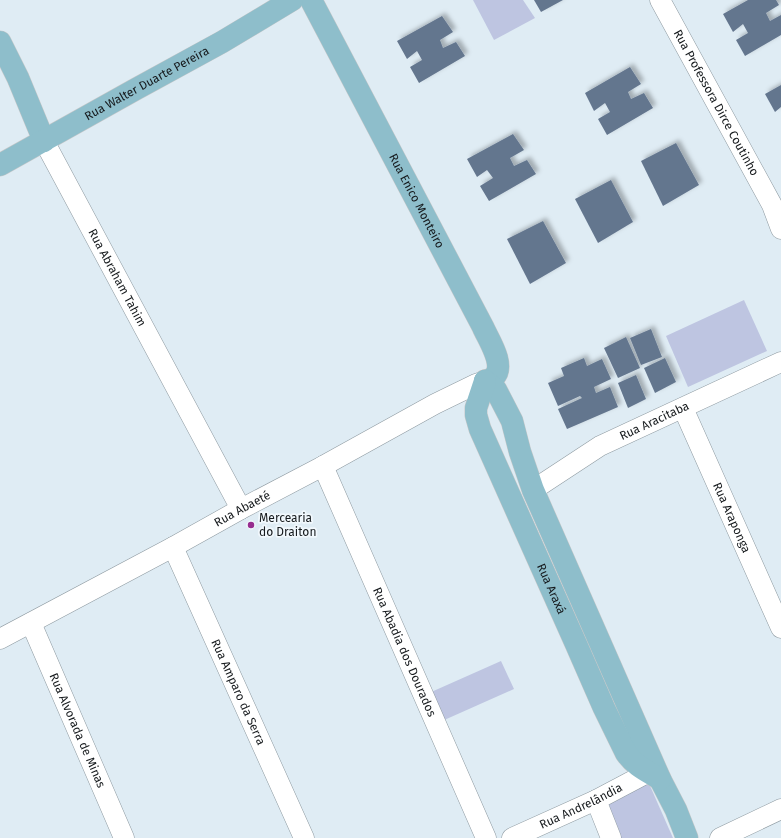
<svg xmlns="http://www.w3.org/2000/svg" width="781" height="838" font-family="'Fira Sans',sans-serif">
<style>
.green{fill:#bec5e1}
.building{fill:#64768e;filter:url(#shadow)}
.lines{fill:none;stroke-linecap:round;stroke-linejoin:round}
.minor-casing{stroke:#8e9aa1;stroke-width:21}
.major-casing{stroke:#c7c8c9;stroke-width:23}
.minor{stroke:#fff;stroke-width:20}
.major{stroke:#8ebecb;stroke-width:22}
.poi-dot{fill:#972d8f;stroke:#f1f8fd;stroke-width:1.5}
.labels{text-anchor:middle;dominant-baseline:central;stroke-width:3.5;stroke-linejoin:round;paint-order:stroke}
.street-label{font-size:12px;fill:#161a1d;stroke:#f1f8fd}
.poi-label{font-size:12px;fill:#161a1d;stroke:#f1f8fd;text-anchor:start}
</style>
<defs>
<filter id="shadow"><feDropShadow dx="3.5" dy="-3.5" stdDeviation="2" flood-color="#0004"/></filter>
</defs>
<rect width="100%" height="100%" fill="#dfecf4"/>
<g class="green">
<path d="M473 0H523L535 18 494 40Z"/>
<path d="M744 300 767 351 688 387 666 336Z"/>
<path d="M501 661 514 689 442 721 429 693Z"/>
<path d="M647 779 673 838H619L604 802Z"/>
</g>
<g class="building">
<path d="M534 0H563L541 12Z"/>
<path d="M748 0H776L779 5 766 13 770 21 781 15V35L745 56 736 40 748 33 743 24 733 32 723 14Z"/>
<path d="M442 16 453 32 440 40 443 48 456 42 465 56 419 83 410 67 422 60 417 51 407 59 397 41Z"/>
<path d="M630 67 641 84 628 92 631 99 644 93 653 108 607 135 598 119 610 112 605 103 594 111 585 93Z"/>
<path d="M781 85V107L775 112 765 94Z"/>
<path d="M513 134 524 150 510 158 514 166 527 160 536 174 489 201 480 186 493 178 487 170 477 177 467 159Z"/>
<path d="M676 143 699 185 663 206 641 161Z"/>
<path d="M611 180 633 222 598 243 575 199Z"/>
<path d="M543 221 566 263 530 284 507 239Z"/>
<path d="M651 329 662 357 641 365 630 338Z"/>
<path d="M626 337 640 368 618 378 604 348Z"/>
<path d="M584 358 587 366 602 359 611 379 594 387 596 393 610 387 618 407 567 429 558 409 582 398 580 396 558 406 548 383 564 376 561 368Z"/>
<path d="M665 358 676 382 655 393 644 368Z"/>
<path d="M636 375 646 399 628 408 618 383Z"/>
</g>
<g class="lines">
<g class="minor-casing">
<g id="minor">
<path id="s1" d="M660 0 772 205 781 229"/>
<path id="s2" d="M44 141 241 509"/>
<path id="s3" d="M683 408 781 628"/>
<path id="s4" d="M323 466 486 838"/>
<path id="s5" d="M533 490 600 446 781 362"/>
<path id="s6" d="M173 547 304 838"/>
<path id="s7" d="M31 623 124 838"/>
<path id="s8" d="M0 639 173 547 241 509 323 466 435 404 476 384 485 381"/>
<path d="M596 800 611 838"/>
<path id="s9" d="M512 838 596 800 649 772"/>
<path d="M720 838 781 809"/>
</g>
</g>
<g class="major-casing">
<g id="major">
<path id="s10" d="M311 0 483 327C488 339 506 365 494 377 492 379 488 380 485 381"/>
<path d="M0 42 18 78 44 141"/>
<path id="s11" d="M0 165 136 89 222 42 292 0"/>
<path d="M485 381 496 390 512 421 520 452 533 490 660 779 676 810 687 838"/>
<path id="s12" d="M485 381 476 408V415L480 429 576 644 604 708 626 753C635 766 647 771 660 779"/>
</g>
</g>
<use href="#minor" class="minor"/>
<use href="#major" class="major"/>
</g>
<circle class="poi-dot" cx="251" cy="525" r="4"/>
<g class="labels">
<g class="street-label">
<text stroke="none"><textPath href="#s11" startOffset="168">Rua Walter Duarte Pereira</textPath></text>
<text stroke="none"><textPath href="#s1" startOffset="117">Rua Professora Dirce Coutinho</textPath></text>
<text stroke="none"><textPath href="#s10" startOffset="227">Rua Enico Monteiro</textPath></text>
<text stroke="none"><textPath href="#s2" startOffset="155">Rua Abraham Tahim</textPath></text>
<text stroke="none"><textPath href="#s5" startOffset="140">Rua Aracitaba</textPath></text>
<text stroke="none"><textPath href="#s8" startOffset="275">Rua Abaeté</textPath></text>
<text stroke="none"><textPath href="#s3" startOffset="120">Rua Araponga</textPath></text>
<text stroke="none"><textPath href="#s12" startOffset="225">Rua Araxá</textPath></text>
<text stroke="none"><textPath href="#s4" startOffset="203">Rua Abadia dos Dourados</textPath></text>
<text stroke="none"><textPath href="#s6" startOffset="159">Rua Amparo da Serra</textPath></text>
<text stroke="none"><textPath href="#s7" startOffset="117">Rua Alvorada de Minas</textPath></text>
<text stroke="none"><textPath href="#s9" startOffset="76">Rua Andrelândia</textPath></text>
</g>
<g class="poi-label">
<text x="259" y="518">Mercearia<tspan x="259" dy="14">do Draiton</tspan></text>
</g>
</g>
</svg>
